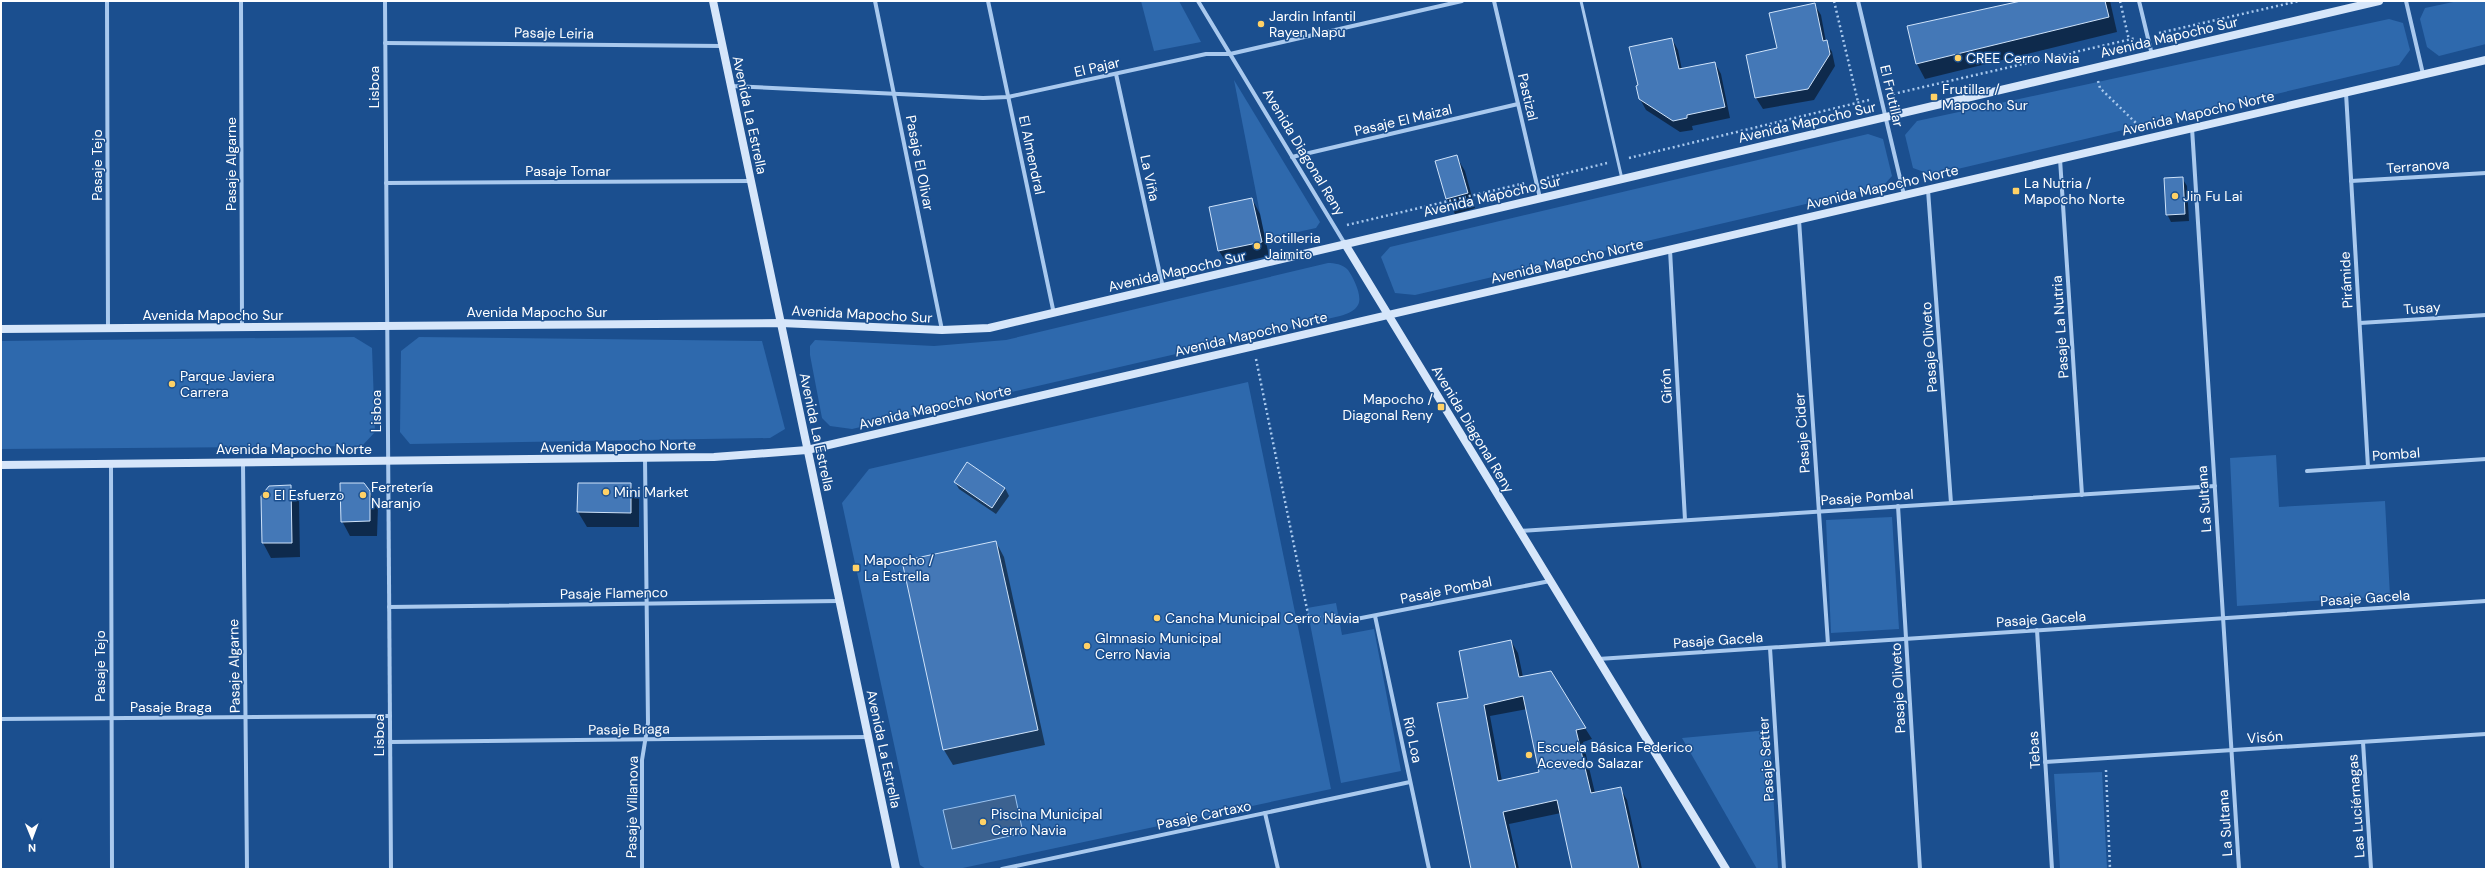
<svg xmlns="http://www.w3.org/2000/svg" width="2487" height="870" font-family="'DM Sans',sans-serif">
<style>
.green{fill:#2e69ad}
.water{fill:#3c6290;stroke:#9cc4f0}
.shadow{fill:#0007;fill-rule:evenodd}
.building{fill:#4478b7;stroke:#cfe3fa;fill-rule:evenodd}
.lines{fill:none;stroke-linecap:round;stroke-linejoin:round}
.path{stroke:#a9c9ee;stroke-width:2.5;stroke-dasharray:2 3;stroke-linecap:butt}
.lane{stroke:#a9c9ee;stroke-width:3}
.street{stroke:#a9c9ee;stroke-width:4}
.secondary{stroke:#d6e6fa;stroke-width:8}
.poi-dot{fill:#ffd166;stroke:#1b4f8f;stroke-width:1.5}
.labels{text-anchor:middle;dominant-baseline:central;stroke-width:3;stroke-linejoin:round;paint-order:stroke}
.poi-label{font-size:14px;fill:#fff;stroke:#1b4f8f;text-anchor:start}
.street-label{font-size:14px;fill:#fff;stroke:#1b4f8f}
</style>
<rect width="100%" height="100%" fill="#1b4f8f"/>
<g class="green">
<path d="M1141 1H1179L1201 42 1154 51Z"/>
<path d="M2458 1H2486V44L2439 56 2427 47 2420 19 2425 8Z"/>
<path d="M2389 19 2403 23 2410 50 2399 65 1932 175 1913 168 1905 135 1917 121Z"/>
<path d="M1234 80 1320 222 1316 228 1265 239Z"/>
<path d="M1868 134 1883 139 1892 176 1883 186 1415 295 1395 293 1381 257 1390 247Z"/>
<path d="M1328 263C1334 263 1343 264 1348 270 1353 277 1363 296 1358 305 1355 311 1347 314 1340 316L852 429 830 426 822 418 810 355V346L815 340 934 346 1006 340Z"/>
<path d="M354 337 372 348 375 432 362 446 1 449V341Z"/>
<path d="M419 337 762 341 785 429 770 438 410 444 400 432 401 351Z"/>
<path d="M1248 382 1331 789 958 869H926L920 865 842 503 869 469Z"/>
<path d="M2276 455 2279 507 2385 501 2390 596 2237 606 2230 458Z"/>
<path d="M1892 517 1899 629 1831 633 1826 520Z"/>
<path d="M1336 603 1342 635 1374 629 1401 771 1341 783 1307 608Z"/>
<path d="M1769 730 1778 869H1757L1682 738Z"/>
<path d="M2102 772 2107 869H2060L2054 774Z"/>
</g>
<path class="water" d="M1015 795 1023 833 952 849 943 810Z"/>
<g class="shadow">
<path d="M2026 1H2110L2117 32 1925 79 1917 64 1909 27Z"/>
<path d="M1814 4 1821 15 1826 42 1832 52 1835 66 1814 100 1763 109 1756 98 1778 49Z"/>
<path d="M1672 39 1678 50 1682 70 1715 63 1721 74 1730 118 1692 126 1693 130 1680 132 1646 110 1640 99 1639 86Z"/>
<path d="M1456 156 1465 171 1475 208 1455 214 1447 199 1436 162Z"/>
<path d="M2182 178 2187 186 2189 221 2171 222 2167 214Z"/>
<path d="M1252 199 1260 214 1269 256 1228 265 1219 251Z"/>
<path d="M955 482 1005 488 1009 496 996 514 959 489Z"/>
<path d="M630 484 639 499V527H587L578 512Z"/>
<path d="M290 486 299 501 300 557 271 558 263 543 262 496Z"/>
<path d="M369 492 378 507 377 536H350L342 521Z"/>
<path d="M996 542 1004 557 1045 745 953 765 944 750 903 562Z"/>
<path d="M1511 641 1518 653 1523 677 1585 728 1592 739 1583 742 1595 793 1620 788 1627 800 1642 869H1573L1561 813 1509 824 1519 869H1473L1469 698ZM1527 709 1540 773 1502 781 1490 716Z"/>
</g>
<g class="building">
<path d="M2021 1H2105L2109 17 1916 64 1907 26Z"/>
<path d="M1815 3 1823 41 1827 40 1830 54 1808 89 1755 98 1746 55 1777 48 1769 13Z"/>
<path d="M1672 38 1679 69 1715 62 1725 107 1687 115V118L1673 121 1639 99 1636 86 1638 85 1629 47Z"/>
<path d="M1457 155 1468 193 1446 199 1435 161Z"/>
<path d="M2183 177 2185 214 2166 215 2164 178Z"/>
<path d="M1252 198 1262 242 1218 251 1209 207Z"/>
<path d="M967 462 1005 488 992 508 954 482Z"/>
<path d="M340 483H364L370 491V521L341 522Z"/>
<path d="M578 483H631V513L577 512Z"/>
<path d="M291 485 292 543H262L261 496 269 486Z"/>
<path d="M996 541 1038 730 943 750 902 561Z"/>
<path d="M1511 640 1519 677 1551 671 1586 728 1576 730 1591 793 1621 787 1639 869H1572L1557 800 1503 812 1516 869H1471L1437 703 1468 698 1459 651ZM1523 696 1539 772 1498 781 1484 705Z"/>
</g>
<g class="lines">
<g class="path">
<path d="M1834 1 1858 102"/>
<path d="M2120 1 2129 40"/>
<path d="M2159 33 2299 1"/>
<path d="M2098 81 2100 88 2136 123 2137 126"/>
<path d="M1893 94 2136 38"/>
<path d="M1629 158 1869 100"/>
<path d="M1547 178 1607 163"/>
<path d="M1347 225 1525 183"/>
<path d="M1256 359 1309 619 1336 615"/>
<path d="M2106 770 2110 869"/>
</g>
<path class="lane" d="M1581 1 1622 179"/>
<g class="street">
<path d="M107 1 108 329"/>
<path d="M241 1 242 328"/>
<path d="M385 1 391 869"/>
<path d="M875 1 942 330"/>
<path d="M988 1 1054 314"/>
<path d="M1198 1 1345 244"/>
<path d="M1494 1 1540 198"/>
<path d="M1858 1 1904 195"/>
<path d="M2139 1 2152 55"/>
<path d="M2406 1 2423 74"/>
<path d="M385 43 722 46"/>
<path d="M1116 74 1163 288"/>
<path d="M731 86 983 98 1008 97 1206 54H1230L1462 1"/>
<path d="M2346 93 2368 467"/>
<path d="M2192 128 2239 869"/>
<path d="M1292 157 1518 104"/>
<path d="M2060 159 2082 495"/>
<path d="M2351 181 2486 173"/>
<path d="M386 183 751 181"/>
<path d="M1928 190 1951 503"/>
<path d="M1799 220 1828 644"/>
<path d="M1670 250 1685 520"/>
<path d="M2360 323 2486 315"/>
<path d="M243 463 247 869"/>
<path d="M111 464 112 869"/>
<path d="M2307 471 2486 459"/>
<path d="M1898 506 1920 869"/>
<path d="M1520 531 2215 486"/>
<path d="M389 607 839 601"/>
<path d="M1375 616 1429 869"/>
<path d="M1346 621 1550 581"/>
<path d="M2037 630 2052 869"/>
<path d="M1770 648 1784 869"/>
<path d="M1598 659 2486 601"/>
<path d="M1 719 390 716"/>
<path d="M390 742 868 737"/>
<path d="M2363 742 2371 869"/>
<path d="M2045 762 2486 734"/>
<path d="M1265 813 1278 869"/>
<path d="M642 869V760L648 723 645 458"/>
<path d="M1002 869 1410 782"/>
</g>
<g class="secondary">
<path d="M713 1 896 869"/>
<path d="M1345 244 1726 869"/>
<path d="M1 329 781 323 942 330 989 328 2379 1"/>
<path d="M1 465 714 457 807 450 2486 60"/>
</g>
</g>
<g class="poi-dot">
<circle cx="1261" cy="24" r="4"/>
<circle cx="1958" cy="58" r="4"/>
<rect x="1930" y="93" width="8" height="8" rx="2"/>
<rect x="2012" y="187" width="8" height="8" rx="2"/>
<circle cx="2175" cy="196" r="4"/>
<circle cx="1257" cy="246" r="4"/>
<circle cx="172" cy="384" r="4"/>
<rect x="1437" y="403" width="8" height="8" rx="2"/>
<circle cx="606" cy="492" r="4"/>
<circle cx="266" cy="495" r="4"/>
<circle cx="363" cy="495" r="4"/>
<rect x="852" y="564" width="8" height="8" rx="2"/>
<circle cx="1157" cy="618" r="4"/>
<circle cx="1087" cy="646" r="4"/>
<circle cx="1529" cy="755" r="4"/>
<circle cx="983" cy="822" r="4"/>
</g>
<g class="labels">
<g class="poi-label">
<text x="1269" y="16">Jardin Infantil<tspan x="1269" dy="16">Rayen Napu</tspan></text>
<text x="1966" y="58">CREE Cerro Navia</text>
<text x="1942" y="89">Frutillar /<tspan x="1942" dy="16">Mapocho Sur</tspan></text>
<text x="2024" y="183">La Nutria /<tspan x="2024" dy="16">Mapocho Norte</tspan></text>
<text x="2183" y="196">Jin Fu Lai</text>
<text x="1265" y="238">Botilleria<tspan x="1265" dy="16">Jaimito</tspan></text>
<text x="180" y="376">Parque Javiera<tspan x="180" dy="16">Carrera</tspan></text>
<text x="1433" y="399" text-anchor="end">Mapocho /<tspan x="1433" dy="16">Diagonal Reny</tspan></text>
<text x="371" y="487">Ferretería<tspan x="371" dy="16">Naranjo</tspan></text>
<text x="614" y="492">Mini Market</text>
<text x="274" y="495">El Esfuerzo</text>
<text x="864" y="560">Mapocho /<tspan x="864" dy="16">La Estrella</tspan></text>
<text x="1165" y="618">Cancha Municipal Cerro Navia</text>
<text x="1095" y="638">GImnasio Municipal<tspan x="1095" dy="16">Cerro Navia</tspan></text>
<text x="1537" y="747">Escuela Básica Federico<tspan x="1537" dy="16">Acevedo Salazar</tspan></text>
<text x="991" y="814">Piscina Municipal<tspan x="991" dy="16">Cerro Navia</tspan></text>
</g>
<g class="street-label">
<text transform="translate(554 33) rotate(1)">Pasaje Leiria</text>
<text transform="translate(2169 37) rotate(-13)">Avenida Mapocho Sur</text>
<text transform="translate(1097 67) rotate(-13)">El Pajar</text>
<text transform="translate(374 87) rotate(-90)">Lisboa</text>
<text transform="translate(1892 96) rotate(77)">El Frutillar</text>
<text transform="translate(1528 97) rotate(77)">Pastizal</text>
<text transform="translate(2198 113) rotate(-13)">Avenida Mapocho Norte</text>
<text transform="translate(750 115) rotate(78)">Avenida La Estrella</text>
<text transform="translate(1403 120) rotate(-13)">Pasaje El Maizal</text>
<text transform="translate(1807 122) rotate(-13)">Avenida Mapocho Sur</text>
<text transform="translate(1304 152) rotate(59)">Avenida Diagonal Reny</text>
<text transform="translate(1032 155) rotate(78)">El Almendral</text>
<text transform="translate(920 163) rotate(79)">Pasaje El Olivar</text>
<text transform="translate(231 164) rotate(-90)">Pasaje Algarne</text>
<text transform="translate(97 165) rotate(-90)">Pasaje Tejo</text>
<text transform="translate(2418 166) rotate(-4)">Terranova</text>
<text x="568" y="171">Pasaje Tomar</text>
<text transform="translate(1150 178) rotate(78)">La Viña</text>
<text transform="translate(1882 187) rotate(-13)">Avenida Mapocho Norte</text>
<text transform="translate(1492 196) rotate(-13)">Avenida Mapocho Sur</text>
<text transform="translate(1567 261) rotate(-13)">Avenida Mapocho Norte</text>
<text transform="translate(1177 271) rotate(-13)">Avenida Mapocho Sur</text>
<text transform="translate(2346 280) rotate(-93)">Pirámide</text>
<text transform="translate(2422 308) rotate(-4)">Tusay</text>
<text x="537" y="312">Avenida Mapocho Sur</text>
<text transform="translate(862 314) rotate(3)">Avenida Mapocho Sur</text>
<text x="213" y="315">Avenida Mapocho Sur</text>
<text transform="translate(2060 327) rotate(-94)">Pasaje La Nutria</text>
<text transform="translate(1251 334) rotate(-13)">Avenida Mapocho Norte</text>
<text transform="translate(1929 347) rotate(-94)">Pasaje Oliveto</text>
<text transform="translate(1666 386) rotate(-93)">Girón</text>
<text transform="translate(935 407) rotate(-13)">Avenida Mapocho Norte</text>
<text transform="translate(376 411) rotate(-90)">Lisboa</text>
<text transform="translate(1473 429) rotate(59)">Avenida Diagonal Reny</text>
<text transform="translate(817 432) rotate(78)">Avenida La Estrella</text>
<text transform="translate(1802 433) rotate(-94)">Pasaje Cider</text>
<text transform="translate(618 446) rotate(-1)">Avenida Mapocho Norte</text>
<text x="294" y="449">Avenida Mapocho Norte</text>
<text transform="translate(2396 454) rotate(-4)">Pombal</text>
<text transform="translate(1867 497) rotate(-4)">Pasaje Pombal</text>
<text transform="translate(2204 499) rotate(-94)">La Sultana</text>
<text transform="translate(1446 590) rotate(-11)">Pasaje Pombal</text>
<text transform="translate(614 593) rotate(-1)">Pasaje Flamenco</text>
<text transform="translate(2365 598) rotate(-4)">Pasaje Gacela</text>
<text transform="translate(2041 619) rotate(-4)">Pasaje Gacela</text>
<text transform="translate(1718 640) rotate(-4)">Pasaje Gacela</text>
<text transform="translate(100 666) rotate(-90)">Pasaje Tejo</text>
<text transform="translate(234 666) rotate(-91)">Pasaje Algarne</text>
<text transform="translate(1898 688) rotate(-93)">Pasaje Oliveto</text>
<text x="171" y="707">Pasaje Braga</text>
<text transform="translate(629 729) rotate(-1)">Pasaje Braga</text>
<text transform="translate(379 735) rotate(-90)">Lisboa</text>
<text transform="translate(2265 737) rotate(-4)">Visón</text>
<text transform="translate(1413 740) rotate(78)">Río Loa</text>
<text transform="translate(884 749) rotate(78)">Avenida La Estrella</text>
<text transform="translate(2034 750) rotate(-94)">Tebas</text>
<text transform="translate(1766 759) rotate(-94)">Pasaje Setter</text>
<text transform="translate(2356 806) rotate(-94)">Las Luciérnagas</text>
<text transform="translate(632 807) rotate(-89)">Pasaje Villanova</text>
<text transform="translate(1204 815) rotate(-12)">Pasaje Cartaxo</text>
<text transform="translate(2225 823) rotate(-94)">La Sultana</text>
</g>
</g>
<rect width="2487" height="870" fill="none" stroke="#ffffff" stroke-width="4"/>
<g transform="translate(32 838) rotate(179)" stroke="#1b4f8f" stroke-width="3" paint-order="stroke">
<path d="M0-3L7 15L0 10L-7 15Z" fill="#ffffff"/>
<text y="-6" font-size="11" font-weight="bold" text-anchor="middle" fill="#ffffff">N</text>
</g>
</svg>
